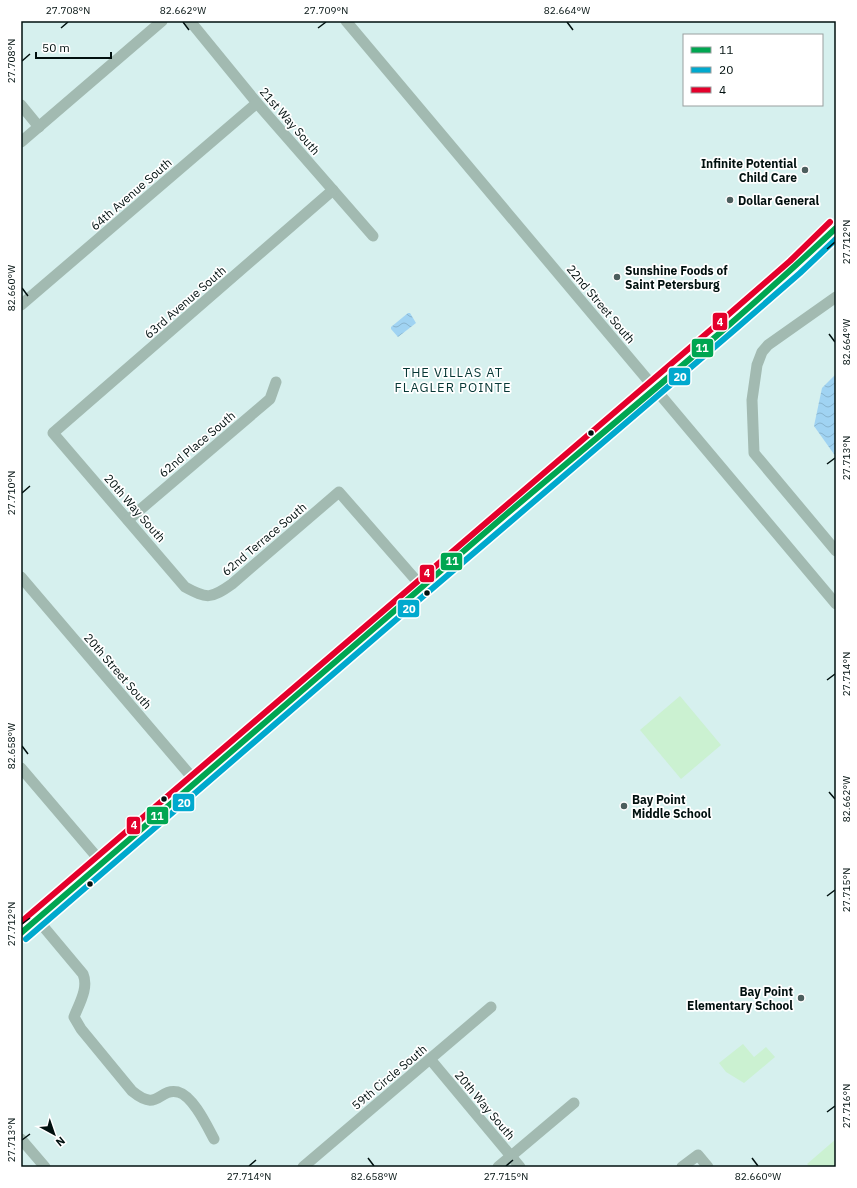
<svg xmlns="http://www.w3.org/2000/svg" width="857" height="1188" font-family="'IBM Plex Sans',sans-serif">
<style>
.green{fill:#cbf1d1}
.water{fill:url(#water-waves)}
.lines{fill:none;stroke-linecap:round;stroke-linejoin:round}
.minor{stroke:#a2bab1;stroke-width:11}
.bus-1-casing{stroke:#fff;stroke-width:9}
.bus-2-casing{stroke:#fff;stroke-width:9}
.bus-3-casing{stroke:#fff;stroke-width:9}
.bus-1{stroke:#00a651;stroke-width:6}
.bus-2{stroke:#00a9ce;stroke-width:6}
.bus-3{stroke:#e4002b;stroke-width:6}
.ticks{fill:none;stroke:#01100f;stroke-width:1.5}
.poi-dot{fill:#4c5e5d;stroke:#fff;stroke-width:1.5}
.bus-dot{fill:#01100f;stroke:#fff;stroke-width:1.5}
.labels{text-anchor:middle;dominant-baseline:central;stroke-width:3.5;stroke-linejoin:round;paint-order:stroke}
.street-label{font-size:12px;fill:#01100f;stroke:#fff}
.poi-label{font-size:12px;font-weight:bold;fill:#01100f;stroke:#fff;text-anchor:start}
.neighbourhood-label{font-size:13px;letter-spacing:1px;fill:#063735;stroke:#fff}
.line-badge{stroke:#fff;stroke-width:1.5}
.badge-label{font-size:11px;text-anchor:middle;font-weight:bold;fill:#fff}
.neatline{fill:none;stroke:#01100f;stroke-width:1.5}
.ticks-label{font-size:10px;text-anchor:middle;fill:#01100f}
</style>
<defs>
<pattern id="water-waves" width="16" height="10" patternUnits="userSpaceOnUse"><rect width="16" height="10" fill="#a0d3f2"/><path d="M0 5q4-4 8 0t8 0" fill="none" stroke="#88b4ce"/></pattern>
</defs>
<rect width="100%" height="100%" fill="#d6f0ee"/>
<g class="green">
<path d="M680 696 721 745 681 779 640 730Z"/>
<path d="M743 1044 754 1057 766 1047 775 1057 744 1083 726 1072 719 1063Z"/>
<path d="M836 1139V1167H810L807 1164Z"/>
</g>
<g class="water">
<path d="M408 313H410L416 323 398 337 391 329V327Z"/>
<path d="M836 374V457L814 426 822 388Z"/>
</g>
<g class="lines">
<g class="minor">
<path d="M190 21 257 103 373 236"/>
<path d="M346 21 836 604"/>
<path d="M21 105 39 127"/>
<path d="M21 142 162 21"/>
<path d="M333 190 53 433 185 587C207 599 211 599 232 584L339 492 422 587"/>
<path d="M836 297 768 345 762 352 757 365 752 400 754 453 836 551"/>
<path d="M21 305 257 103"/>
<path d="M128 520 270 399 276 382"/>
<path d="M21 577 196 782"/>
<path d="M21 768 102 863"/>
<path d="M37 919 83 974C89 988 79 1004 74 1017L81 1029 132 1091C159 1113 157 1088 178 1092 193 1096 207 1126 214 1139"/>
<path d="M21 933 422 587 733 321 795 267 836 228"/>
<path d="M430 1059 520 1167"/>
<path d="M21 1139 45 1167"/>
<path d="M303 1167 491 1007"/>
<path d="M498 1167 574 1103"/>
<path d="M682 1167 698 1155 708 1167"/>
</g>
<g class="bus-1-casing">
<path id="bus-1" d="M21 933C184 793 346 652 509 512 619 419 731 327 836 228"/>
</g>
<g class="bus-2-casing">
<path id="bus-2" d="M26 939 427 593 738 327 800 273 836 239"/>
</g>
<g class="bus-3-casing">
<path id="bus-3" d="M21 922 728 315 790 261 830 222"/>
</g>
<use href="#bus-1" class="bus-1"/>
<use href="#bus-2" class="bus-2"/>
<use href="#bus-3" class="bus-3"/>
</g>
<path class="ticks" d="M183 22 189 30M567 22 573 30M61 28 68 22M318 28 326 22M22 61 30 54M827 249 835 242M22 288 28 296M829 334 835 342M827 464 835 458M22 493 30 486M827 680 835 674M22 746 28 754M829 792 835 799M827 896 835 890M22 924 30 918M827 1112 835 1106M22 1140 30 1134M368 1158 374 1166M752 1158 758 1166M249 1166 256 1160M506 1166 513 1160"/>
<g class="poi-dot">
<circle cx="805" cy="170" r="4"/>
<circle cx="730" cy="200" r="4"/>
<circle cx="617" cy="277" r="4"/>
<circle cx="624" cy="806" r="4"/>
<circle cx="801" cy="998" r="4"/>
</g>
<g class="bus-dot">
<circle cx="591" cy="433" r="3.5"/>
<circle cx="427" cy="593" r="3.5"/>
<circle cx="164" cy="799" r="3.5"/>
<circle cx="90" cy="884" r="3.5"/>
</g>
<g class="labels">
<g class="street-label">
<text transform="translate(290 121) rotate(49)">21st Way South</text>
<text transform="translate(131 194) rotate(-41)">64th Avenue South</text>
<text transform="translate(185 302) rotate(-41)">63rd Avenue South</text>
<text transform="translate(601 304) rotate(50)">22nd Street South</text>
<text transform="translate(197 444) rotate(-40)">62nd Place South</text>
<text transform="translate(135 508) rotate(49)">20th Way South</text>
<text transform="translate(264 539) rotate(-40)">62nd Terrace South</text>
<text transform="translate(118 671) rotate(49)">20th Street South</text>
<text transform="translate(389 1077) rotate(-40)">59th Circle South</text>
<text transform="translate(485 1105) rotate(50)">20th Way South</text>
</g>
<g class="poi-label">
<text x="797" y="163" text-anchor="end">Infinite Potential<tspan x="797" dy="14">Child Care</tspan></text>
<text x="738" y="200">Dollar General</text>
<text x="625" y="270">Sunshine Foods of<tspan x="625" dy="14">Saint Petersburg</tspan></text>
<text x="632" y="799">Bay Point<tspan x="632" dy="14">Middle School</tspan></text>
<text x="793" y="991" text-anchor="end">Bay Point<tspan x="793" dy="14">Elementary School</tspan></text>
</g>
<g class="neighbourhood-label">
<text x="453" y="372">THE VILLAS AT<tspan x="453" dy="15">FLAGLER POINTE</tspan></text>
</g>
</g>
<g class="line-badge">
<rect x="712" y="312" width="16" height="19" rx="4" fill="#e4002b"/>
<rect x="691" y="338" width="23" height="20" rx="4" fill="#00a651"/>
<rect x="668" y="367" width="23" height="19" rx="4" fill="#00a9ce"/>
<rect x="440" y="552" width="23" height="19" rx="4" fill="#00a651"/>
<rect x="419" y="564" width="16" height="19" rx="4" fill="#e4002b"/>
<rect x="397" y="599" width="23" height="19" rx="4" fill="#00a9ce"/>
<rect x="172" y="793" width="23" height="19" rx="4" fill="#00a9ce"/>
<rect x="146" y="806" width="23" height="19" rx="4" fill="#00a651"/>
<rect x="126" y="816" width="15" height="19" rx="4" fill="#e4002b"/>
</g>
<g class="badge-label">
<text x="720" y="326">4</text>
<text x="702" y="352">11</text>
<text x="680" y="381">20</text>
<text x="452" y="565">11</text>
<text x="427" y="577">4</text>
<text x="409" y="613">20</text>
<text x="184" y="807">20</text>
<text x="157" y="820">11</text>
<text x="134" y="829">4</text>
</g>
<rect width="857" height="1188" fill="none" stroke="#ffffff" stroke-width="44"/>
<rect x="683" y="34" width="140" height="72" fill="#ffffff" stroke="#999f9f"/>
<rect x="691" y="47" width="20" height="6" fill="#00a651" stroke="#999f9f"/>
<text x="719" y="54" font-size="12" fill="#01100f">11</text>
<rect x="691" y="67" width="20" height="6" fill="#00a9ce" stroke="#999f9f"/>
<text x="719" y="74" font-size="12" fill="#01100f">20</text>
<rect x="691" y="87" width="20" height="6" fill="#e4002b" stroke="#999f9f"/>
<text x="719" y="94" font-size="12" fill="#01100f">4</text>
<g transform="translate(54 1134) rotate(140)" stroke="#ffffff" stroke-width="3" paint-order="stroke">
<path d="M0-3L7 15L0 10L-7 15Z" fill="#01100f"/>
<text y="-6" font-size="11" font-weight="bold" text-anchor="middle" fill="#01100f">N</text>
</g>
<path d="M36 52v6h75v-6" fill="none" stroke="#01100f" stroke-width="2"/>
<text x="42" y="52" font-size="12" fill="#01100f" stroke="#ffffff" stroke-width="3" paint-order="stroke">50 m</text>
<rect x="22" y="22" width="813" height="1144" class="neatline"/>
<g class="ticks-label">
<text x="68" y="14">27.708°N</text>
<text x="183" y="14">82.662°W</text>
<text x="326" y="14">27.709°N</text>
<text x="567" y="14">82.664°W</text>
<text transform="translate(11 61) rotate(-90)" y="4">27.708°N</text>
<text transform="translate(846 242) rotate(-90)" y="4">27.712°N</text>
<text transform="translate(11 288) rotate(-90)" y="4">82.660°W</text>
<text transform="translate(846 342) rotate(-90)" y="4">82.664°W</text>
<text transform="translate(846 458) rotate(-90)" y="4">27.713°N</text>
<text transform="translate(11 493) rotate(-90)" y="4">27.710°N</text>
<text transform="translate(846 674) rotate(-90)" y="4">27.714°N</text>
<text transform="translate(11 746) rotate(-90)" y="4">82.658°W</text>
<text transform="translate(846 799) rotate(-90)" y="4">82.662°W</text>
<text transform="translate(846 890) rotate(-90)" y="4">27.715°N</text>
<text transform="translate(11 924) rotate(-90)" y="4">27.712°N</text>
<text transform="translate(846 1106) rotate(-90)" y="4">27.716°N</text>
<text transform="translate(11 1140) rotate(-90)" y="4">27.713°N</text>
<text x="249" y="1180">27.714°N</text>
<text x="374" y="1180">82.658°W</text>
<text x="506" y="1180">27.715°N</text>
<text x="758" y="1180">82.660°W</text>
</g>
</svg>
